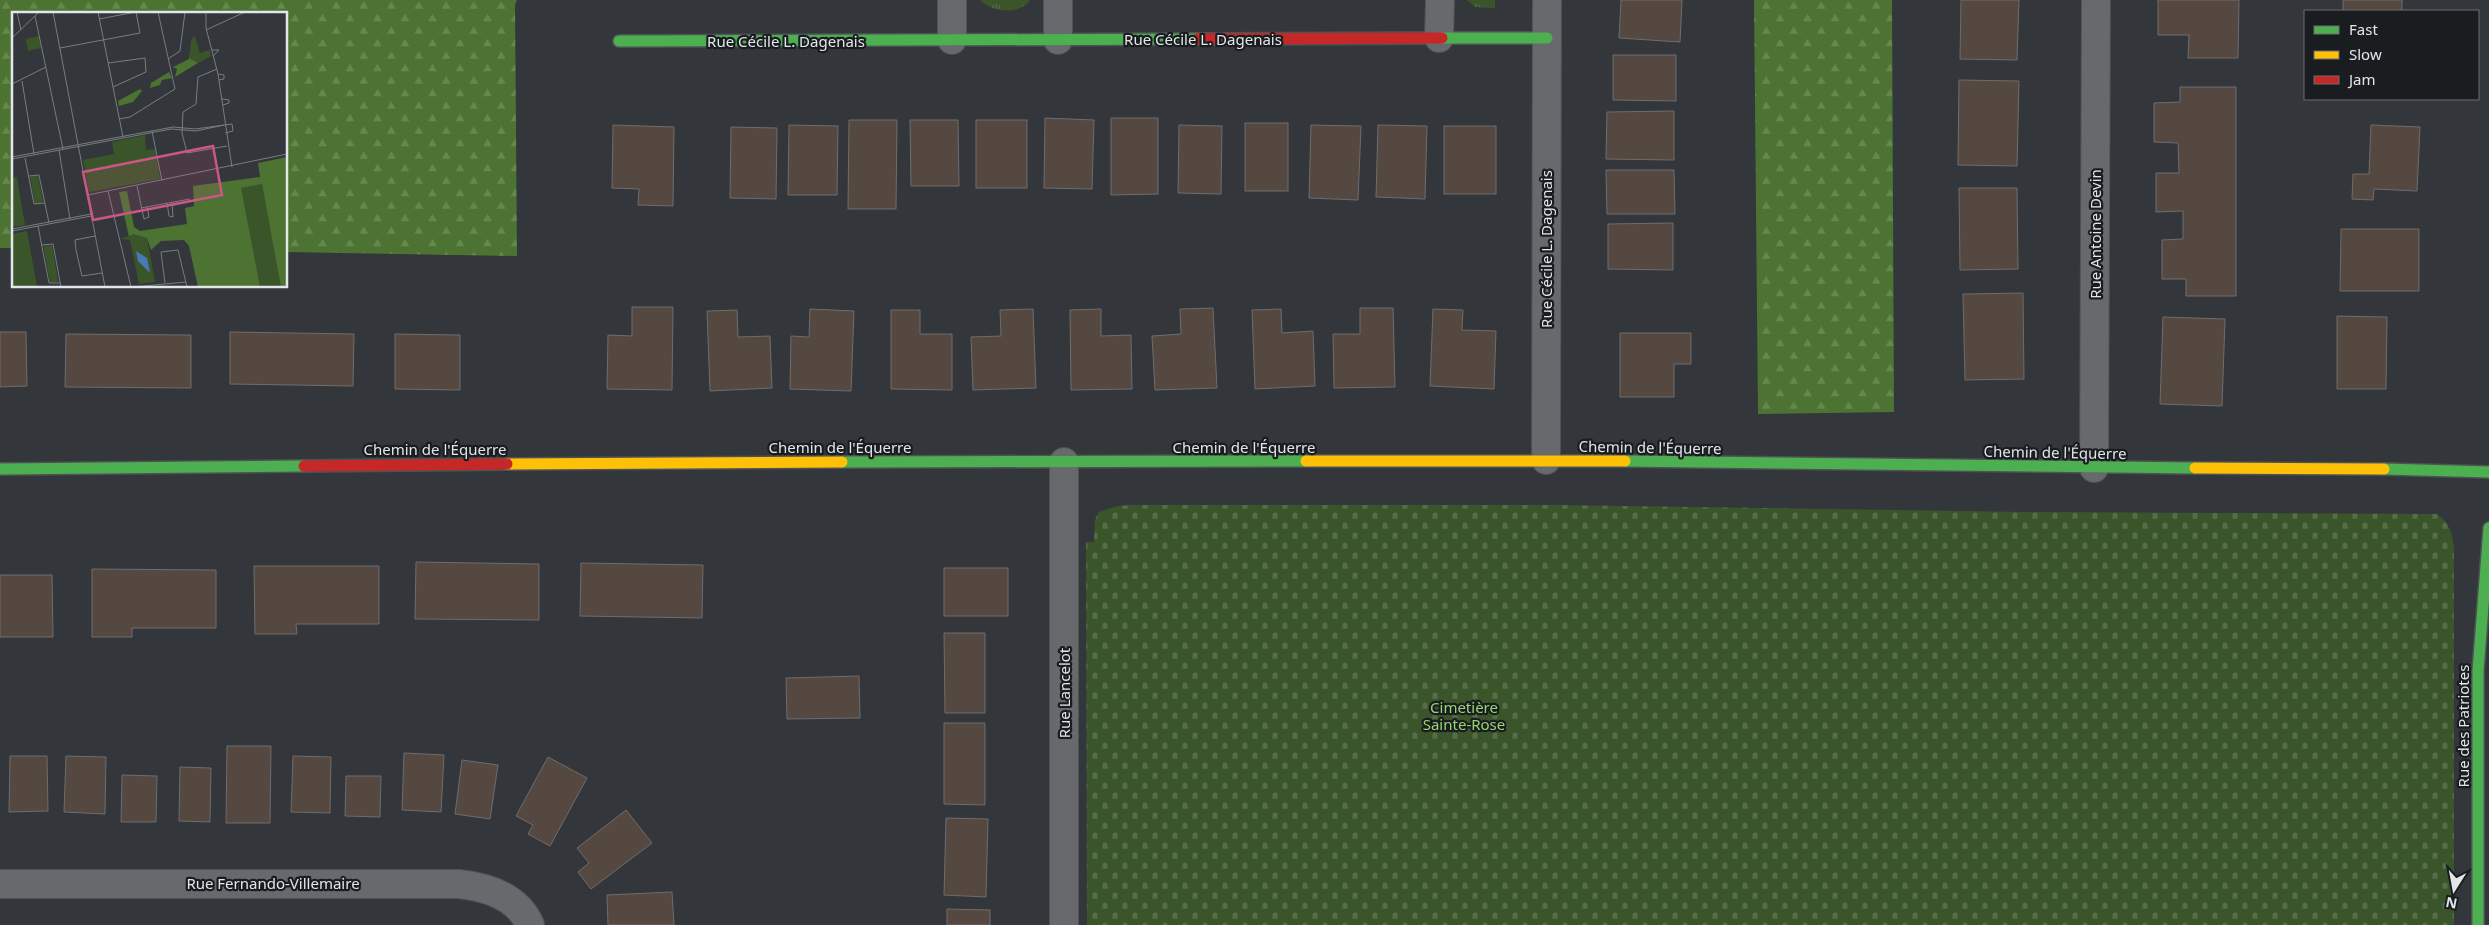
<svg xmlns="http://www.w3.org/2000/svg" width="2489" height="925" font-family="'Noto Sans',sans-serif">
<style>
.grass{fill:url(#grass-tufts)}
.forest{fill:url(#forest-firs)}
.cemetery{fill:url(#cemetery-stones)}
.building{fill:#554841;stroke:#6e6d6e}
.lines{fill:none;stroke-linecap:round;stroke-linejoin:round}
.street-casing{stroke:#4f5255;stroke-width:30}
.fast-casing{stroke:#4f5255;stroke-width:14}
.slow-casing{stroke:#4f5255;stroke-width:14}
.jam-casing{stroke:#4f5255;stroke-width:14}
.street{stroke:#67696c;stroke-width:28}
.fast{stroke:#4caf50;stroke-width:11}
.slow{stroke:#ffc107;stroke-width:11}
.jam{stroke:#c62828;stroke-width:11}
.labels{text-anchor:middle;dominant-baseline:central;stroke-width:4.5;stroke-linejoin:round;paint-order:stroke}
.street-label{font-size:15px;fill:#e2e6eb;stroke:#1a1d20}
.park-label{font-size:15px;fill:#97d570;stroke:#1a1d20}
.inset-road{fill:none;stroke:#797c81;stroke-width:1}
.view{fill:#cc5686;fill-opacity:0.15;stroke:#cc5686;stroke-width:2.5}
.inset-edge{fill:none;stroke:#e2e6eb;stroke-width:2.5}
</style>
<defs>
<pattern id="grass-tufts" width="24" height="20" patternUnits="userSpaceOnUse" patternTransform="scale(1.25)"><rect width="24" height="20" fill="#3b552b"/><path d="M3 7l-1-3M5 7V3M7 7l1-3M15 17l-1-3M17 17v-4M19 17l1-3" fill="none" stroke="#576d4a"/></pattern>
<pattern id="forest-firs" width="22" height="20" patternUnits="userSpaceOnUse" patternTransform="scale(1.25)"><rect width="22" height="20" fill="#4c7332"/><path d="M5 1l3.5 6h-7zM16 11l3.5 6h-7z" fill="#668750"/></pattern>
<pattern id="cemetery-stones" width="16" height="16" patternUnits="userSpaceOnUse" patternTransform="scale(1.25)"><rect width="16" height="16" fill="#3b552b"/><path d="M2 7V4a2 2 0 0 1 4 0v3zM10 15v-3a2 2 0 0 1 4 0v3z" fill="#576d4a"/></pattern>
</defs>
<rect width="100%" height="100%" fill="#33363a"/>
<g class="grass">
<path d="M980 0H1030C1019 16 992 12 980 0Z"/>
<path d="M1467 0H1495V8L1475 7Z"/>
</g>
<g class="forest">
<path d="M0 0H517L515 5 517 256 286 252V14H14V248H0Z"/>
<path d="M1754 0H1892L1894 412 1758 414Z"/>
</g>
<path class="cemetery" d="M1131 505H1558L2026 512 2437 514C2450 523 2453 535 2454 551V925H1087L1086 542H1094L1095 520 1099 512 1117 506Z"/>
<g class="building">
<path d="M1621 0H1682L1680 42 1619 38Z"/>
<path d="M1961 0H2019L2017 60 1960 59Z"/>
<path d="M2158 0H2239L2238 58H2188L2189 35H2158Z"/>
<rect x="2343" y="0" width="59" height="11"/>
<path d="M1613 55H1676V101L1613 100Z"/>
<path d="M1959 80 2019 81 2017 166 1958 165Z"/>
<path d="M2180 87H2236V296H2186V279H2162V240L2183 239V211L2156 212V173H2179L2178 143 2154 142V103L2180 102Z"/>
<path d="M1674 111V160L1606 159 1607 112Z"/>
<path d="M1045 118 1094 120 1092 189 1044 188Z"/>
<path d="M1111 118H1158V194L1111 195Z"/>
<path d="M849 120H897L896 209H848Z"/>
<path d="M910 120H958L959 186H911Z"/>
<rect x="976" y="120" width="51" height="68"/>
<rect x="1245" y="123" width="43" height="68"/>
<path d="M613 125 674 127 673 206 638 205 639 189 612 188Z"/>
<path d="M789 125 838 126 837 195H788Z"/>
<path d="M1179 125 1222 126 1221 194 1178 193Z"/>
<path d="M1311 125 1361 126 1358 200 1309 198Z"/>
<path d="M1378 125 1427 126 1425 199 1376 197Z"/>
<path d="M2371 125 2420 127 2417 191 2374 189 2373 200 2352 199 2353 174H2369Z"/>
<rect x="1444" y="126" width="52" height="68"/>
<path d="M731 127 777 128 776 199 730 198Z"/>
<path d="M1606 170H1674L1675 214H1607Z"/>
<path d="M1959 188H2017L2018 269 1960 270Z"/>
<path d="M1673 223V270L1608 269V224Z"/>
<path d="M2341 229H2419V291H2340Z"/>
<path d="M2023 293 2024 379 1965 380 1963 294Z"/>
<path d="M632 307H673L672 390 607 389 608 335 632 336Z"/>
<path d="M1213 308 1217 388 1155 390 1152 336 1181 334 1180 309Z"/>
<path d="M1360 308H1393L1395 387 1334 388 1333 334H1360Z"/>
<path d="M810 309 854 311 851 391 790 389 791 336 809 337Z"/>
<path d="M1033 309 1036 388 973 390 971 337 1001 336 1000 310Z"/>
<path d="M1101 309V336L1131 335 1132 389 1071 390 1070 310Z"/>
<path d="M1281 309 1282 333 1313 331 1315 386 1255 389 1252 310Z"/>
<path d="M1433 309 1463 310 1462 330 1496 331 1494 389 1430 386Z"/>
<path d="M737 310 738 337 770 336 772 388 710 391 707 311Z"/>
<path d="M891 310H920V334H952V390L891 389Z"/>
<path d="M2337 316 2387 317 2386 389H2337Z"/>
<path d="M2163 317 2225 319 2222 406 2160 404Z"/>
<path d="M0 332H26L27 386 0 387Z"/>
<path d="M230 332 354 334 353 386 230 384Z"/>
<path d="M1620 333H1691V364H1674V397H1620Z"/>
<path d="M66 334 191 335V388L65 387Z"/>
<path d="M395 334 460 335V390L395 389Z"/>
<path d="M416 562 539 564V620L415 619Z"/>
<path d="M581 563 703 565 702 618 580 616Z"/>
<path d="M254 566H379V624H296L297 634H255Z"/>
<rect x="944" y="568" width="64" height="48"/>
<path d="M92 569 216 570V628H132V637H92Z"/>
<path d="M0 575H52L53 637H0Z"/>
<path d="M944 633H985V713H945Z"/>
<path d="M859 676 860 718 787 719 786 678Z"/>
<path d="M944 723H985V805L944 804Z"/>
<path d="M227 746H271L270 823H226Z"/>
<path d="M404 753 444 755 441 812 402 810Z"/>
<path d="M10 756H47L48 811 9 812Z"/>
<path d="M66 756 106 757 105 814 64 812Z"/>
<path d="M293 756 331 757 330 813 291 812Z"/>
<path d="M548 757 587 778 550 846 528 834 533 825 516 816Z"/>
<path d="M462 760 498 765 490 819 455 814Z"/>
<path d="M180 767 211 768 210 822 179 821Z"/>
<path d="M122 775 157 776 156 822H121Z"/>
<path d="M346 776H381L380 817 345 816Z"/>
<path d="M626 810 652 843 591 889 578 872 589 863 577 848Z"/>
<path d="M946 818 988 819 986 897 944 895Z"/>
<path d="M672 892 674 925H608L607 895Z"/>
<path d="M947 909 990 910V925H947Z"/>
</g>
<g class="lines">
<g class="street-casing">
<g id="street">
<path d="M1058 0V40"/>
<path d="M1439 38 1440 0"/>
<path d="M952 40V0"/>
<path d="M1546 460 1547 0"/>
<path d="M2094 468 2096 0"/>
<path d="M0 884H459C487 887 518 897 530 925"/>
<path d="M1064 925V462"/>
</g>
</g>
<g class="fast-casing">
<g id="fast">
<path d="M1442 38H1547"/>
<path d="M619 41 1197 39"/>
<path d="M1625 461 2195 468"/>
<path d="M842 462 1306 461"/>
<path d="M0 469 304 466"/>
<path d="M2384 469 2489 472"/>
<path d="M2478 925V671L2489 528"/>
</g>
</g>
<g class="slow-casing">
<g id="slow">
<path d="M1306 461H1625"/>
<path d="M507 464 842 462"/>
<path d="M2195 468 2384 469"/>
</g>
</g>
<g class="jam-casing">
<g id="jam">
<path d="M1197 39 1442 38"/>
<path d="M304 466 507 464"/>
</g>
</g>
<use href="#street" class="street"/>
<use href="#fast" class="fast"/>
<use href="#slow" class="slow"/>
<use href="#jam" class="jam"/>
</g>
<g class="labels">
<g class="street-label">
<text x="1203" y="39">Rue Cécile L. Dagenais</text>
<text x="786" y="41">Rue Cécile L. Dagenais</text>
<text transform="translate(2095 234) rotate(-90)">Rue Antoine Devin</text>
<text transform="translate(1546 249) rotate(-90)">Rue Cécile L. Dagenais</text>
<text x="840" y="447">Chemin de l'Équerre</text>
<text x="1244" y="447">Chemin de l'Équerre</text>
<text transform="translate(1650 447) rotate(1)">Chemin de l'Équerre</text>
<text x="435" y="449">Chemin de l'Équerre</text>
<text transform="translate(2055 452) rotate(1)">Chemin de l'Équerre</text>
<text transform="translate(1064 693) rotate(-90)">Rue Lancelot</text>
<text transform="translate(2463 726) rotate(-90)">Rue des Patriotes</text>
<text x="273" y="883">Rue Fernando-Villemaire</text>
</g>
<g class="park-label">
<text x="1464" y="707">Cimetière<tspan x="1464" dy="17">Sainte-Rose</tspan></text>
</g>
</g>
<g transform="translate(12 12)">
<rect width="275" height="275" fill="#33363a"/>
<path d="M27 24 29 36 16 39 14 27ZM250 172 261 229 269 275H248L235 217 229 176Z" fill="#3b552b"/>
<path d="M183 25 186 51 163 65 165 57 161 55 177 47 180 26ZM157 60 160 66 150 68 148 73 138 76 139 71ZM128 77 130 79 121 90 107 94 106 89ZM275 145V275H269L250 172 229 176 248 275H186L177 234 172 228 149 229 139 238 135 226 117 225 107 180 115 179 122 215 128 219 175 212 173 196 182 194 181 174 248 165 246 151Z" fill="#4c7332"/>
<path d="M133 123 134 138 143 137 148 167 77 180 71 148 102 142 100 130Z" fill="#3b552b"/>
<path d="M183 25 188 41 197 38 199 44 186 51 177 46 180 26ZM26 163 31 190 23 192 18 165ZM5 165 13 213 0 215V166ZM15 219 25 275H0V222ZM122 222 135 226 143 270 127 272 118 228 108 227ZM40 233 46 269V270H38L32 237V234Z" fill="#3b552b"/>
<path d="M16 249 20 275H0V251Z" fill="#3b552b"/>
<path d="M124 239 135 246 138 261 126 249Z" fill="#4878b5"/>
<path class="inset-road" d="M5 0 9 18M41 0 93 275M86 0 111 125M194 0V16L206 62 220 155M23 4 51 137M194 18 233 0M0 26 27 0M48 36 128 21 124 0 87 7M200 38H207L201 44M156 47 168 39 173 0M96 51 133 46 134 60 101 75M205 57 186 65 184 92 171 100 170 121 175 141 215 134M206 62 212 63V67L207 68M10 69 22 142M0 72 34 55M210 87 217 88V91L211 93M107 107 118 105 163 77 146 0M140 119 150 169M47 138 58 207M0 145 161 115 183 117 220 112 221 119 213 121M13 146 22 192 33 191M0 147 159 117 184 119 212 113M17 164 27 163 37 211M125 174 132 207 137 205 135 195M96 179 119 275M76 183 275 142M155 191 157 204 161 205 160 190M129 196 178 187M26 214 37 271H48M0 217 79 202M0 219 79 204M83 224 63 228 64 238 70 264 90 261M29 233 41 232 49 275M153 271 149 240 166 238 175 275M121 275 174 270"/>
<path class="view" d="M201 134 210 183 81 208 71 160Z"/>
<rect width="275" height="275" class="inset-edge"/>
</g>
<rect x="2304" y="10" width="175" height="90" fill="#1a1d20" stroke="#6a6d71"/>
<rect x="2314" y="26" width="25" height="8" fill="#4caf50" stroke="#6a6d71"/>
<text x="2349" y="35" font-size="15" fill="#e2e6eb">Fast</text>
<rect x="2314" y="51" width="25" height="8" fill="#ffc107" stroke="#6a6d71"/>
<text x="2349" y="60" font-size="15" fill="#e2e6eb">Slow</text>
<rect x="2314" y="76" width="25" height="8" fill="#c62828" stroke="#6a6d71"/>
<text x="2349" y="85" font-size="15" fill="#e2e6eb">Jam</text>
<g transform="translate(2454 890) rotate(191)" stroke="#1a1d20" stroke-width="4" paint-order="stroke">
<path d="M0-4L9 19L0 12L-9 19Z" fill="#e2e6eb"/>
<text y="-8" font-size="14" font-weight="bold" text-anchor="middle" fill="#e2e6eb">N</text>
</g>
</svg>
